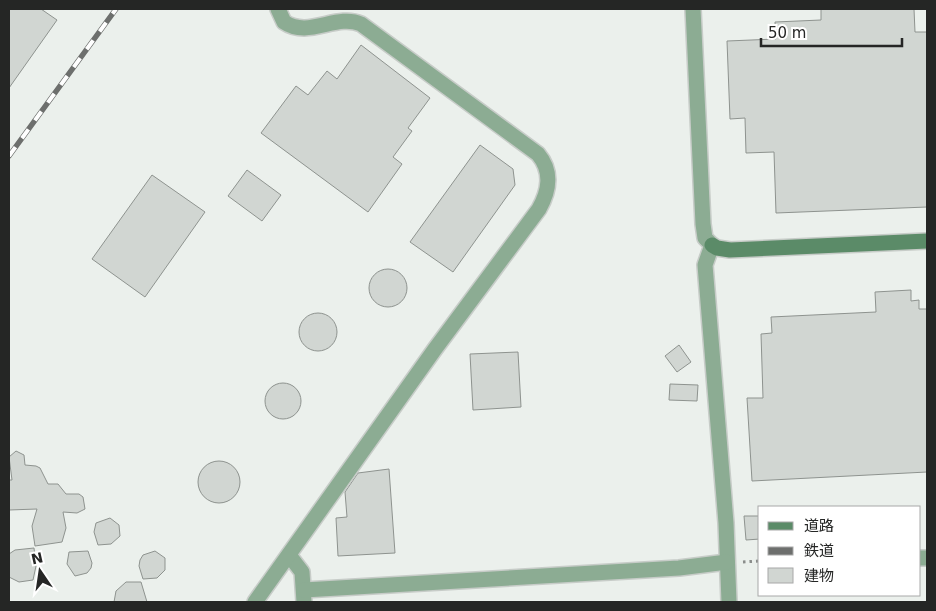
<svg xmlns="http://www.w3.org/2000/svg" width="936" height="611" font-family="'DejaVu Sans','Noto Sans JP',sans-serif">
<style>
.building{fill:#d1d6d2;stroke:#8e938f}
.lines{fill:none;stroke-linecap:round;stroke-linejoin:round}
.street-casing{stroke:#c7ccc8;stroke-width:18}
.secondary-casing{stroke:#c7ccc8;stroke-width:18}
.path{stroke:#8a8d8b;stroke-width:3;stroke-dasharray:2.5 4;stroke-linecap:butt}
.street{stroke:#8cac93;stroke-width:15}
.secondary{stroke:#5b8b68;stroke-width:15}
.rail-casing{stroke:#6d6f6d;stroke-width:5.5}
.rail{stroke:#fff;stroke-width:4;stroke-dasharray:11;stroke-linecap:butt}
</style>
<rect width="100%" height="100%" fill="#ebf0ec"/>
<g class="building">
<path d="M9 9H41L57 20 9 88Z"/>
<path d="M821 9H914L915 32H927V207L776 213 774 152 746 153 745 118 730 119 727 41 776 39 775 22 821 20Z"/>
<path d="M361 45 430 98 408 128 412 131 393 157 402 164 368 212 261 133 296 86 308 95 327 71 337 79Z"/>
<path d="M480 145 513 169 515 185 453 272 410 242Z"/>
<path d="M247 170 281 195 262 221 228 196Z"/>
<path d="M152 175 205 212 145 297 92 259Z"/>
<circle cx="388" cy="288" r="19"/>
<path d="M911 290V301L919 300V309H927V472L752 481 747 398H763L761 334 772 333 771 317 876 312 875 292Z"/>
<circle cx="318" cy="332" r="19"/>
<path d="M679 345 691 362 677 372 665 356Z"/>
<path d="M518 352 521 407 473 410 470 354Z"/>
<circle cx="283" cy="401" r="18"/>
<path d="M670 384 698 385 697 401 669 400Z"/>
<path d="M16 451 24 455 25 465 36 466 40 468 48 484H58L66 494H79L83 497 85 509 77 513 63 512 66 528 62 542 35 546 32 526 37 509 9 510V480H12L9 457Z"/>
<circle cx="219" cy="482" r="21"/>
<path d="M389 469 395 553 338 556 336 518 347 517 345 492 358 473Z"/>
<path d="M744 516H760V539L746 540Z"/>
<path d="M110 518 119 525 120 536 111 544 98 545 94 532 96 523Z"/>
<path d="M34 548 36 566 33 580 19 582 9 577V554L15 550Z"/>
<path d="M88 551 92 563 91 568 87 573 75 576 67 564 69 552Z"/>
<path d="M155 551 165 558V570L157 578 143 579 139 566 140 560 143 555Z"/>
<path d="M126 582H141L147 602H114L116 591Z"/>
</g>
<g class="lines">
<g class="street-casing">
<g id="street">
<path d="M693 9 703 224 705 238 712 245 705 265 726 523 729 602"/>
<path d="M289 555 302 572 304 602"/>
<path d="M920 558H927"/>
<path d="M304 590 679 568 727 562"/>
<path d="M255 602 435 349 539 209C549 191 553 172 538 154L361 24C336 13 309 39 284 22L278 9"/>
</g>
</g>
<g class="secondary-casing">
<path id="secondary" d="M712 245 717 248 730 250 927 241"/>
</g>
<path class="path" d="M743 562 760 561"/>
<use href="#street" class="street"/>
<use href="#secondary" class="secondary"/>
<g class="rail-casing">
<path id="rail" d="M9 156 116 9"/>
</g>
<use href="#rail" class="rail"/>
</g>
<rect width="936" height="611" fill="none" stroke="#252625" stroke-width="20"/>
<rect x="758" y="506" width="162" height="90" fill="#ffffff" stroke="#a8a8a8"/>
<rect x="768" y="522" width="25" height="8" fill="#5b8b68" stroke="#a8a8a8"/>
<text x="804" y="531" font-size="15" fill="#252625">道路</text>
<rect x="768" y="547" width="25" height="8" fill="#6d6f6d" stroke="#a8a8a8"/>
<text x="804" y="556" font-size="15" fill="#252625">鉄道</text>
<rect x="768" y="568" width="25" height="15" fill="#d1d6d2" stroke="#a8a8a8"/>
<text x="804" y="581" font-size="15" fill="#252625">建物</text>
<g transform="translate(40 571) rotate(347)" stroke="#ffffff" stroke-width="4" paint-order="stroke">
<path d="M0-4L9 19L0 12L-9 19Z" fill="#252625"/>
<text y="-8" font-size="14" font-weight="bold" text-anchor="middle" fill="#252625">N</text>
</g>
<path d="M761 38v8h141v-8" fill="none" stroke="#252625" stroke-width="2.5"/>
<text x="768" y="38" font-size="15" fill="#252625" stroke="#ffffff" stroke-width="4" paint-order="stroke">50 m</text>
</svg>
